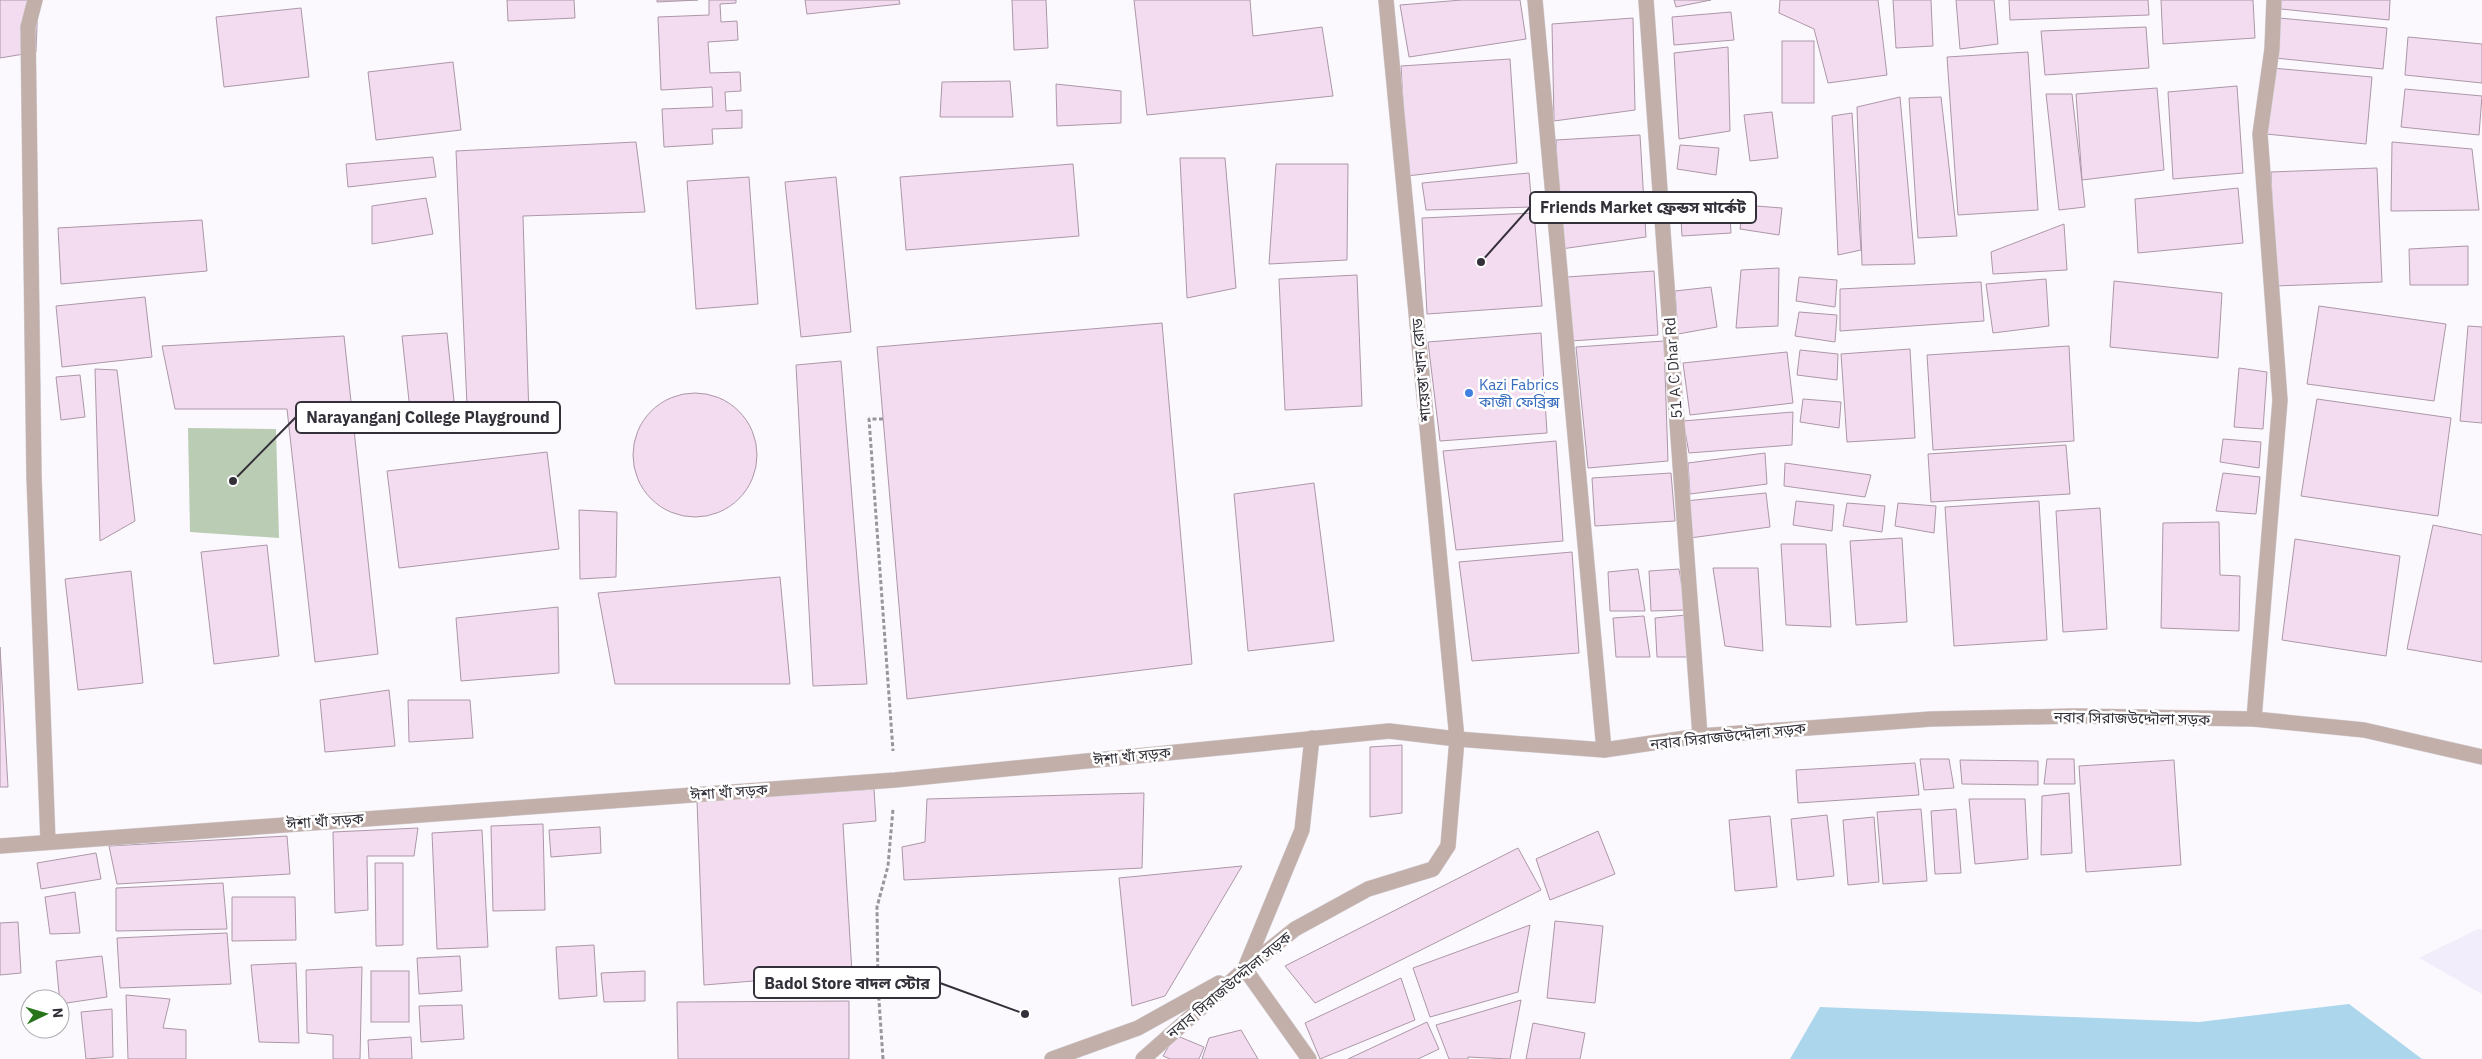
<svg xmlns="http://www.w3.org/2000/svg" width="2482" height="1059" font-family="'IBM Plex Sans','Noto Sans Bengali',sans-serif">
<style>
.built{fill:#f1edfa}
.green{fill:#bacdb4}
.water{fill:#acd6ec}
.building{fill:#f3dcef;stroke:#ac97a8}
.lines{fill:none;stroke-linecap:round;stroke-linejoin:round}
.minor-casing{stroke:#d7d5db;stroke-width:16}
.path{stroke:#98959c;stroke-width:3;stroke-dasharray:4 2.5;stroke-linecap:butt}
.minor{stroke:#c3afaa;stroke-width:15}
.shop-dot{fill:#3f7fe0;stroke:#fff;stroke-width:2}
.labels{text-anchor:middle;dominant-baseline:central;stroke-width:5;stroke-linejoin:round;paint-order:stroke}
.street-label{font-size:15px;fill:#333039;stroke:#fff}
.shop-label{font-size:15px;fill:#366cbe;stroke:#fff;text-anchor:start}
.leader{fill:none;stroke:#333039;stroke-width:2}
.callout-dot{fill:#333039;stroke:#fff;stroke-width:2}
.callout{fill:#fff;stroke:#333039;stroke-width:2}
.callout-label{font-size:16px;text-anchor:middle;font-weight:bold;fill:#333039}
</style>
<rect width="100%" height="100%" fill="#fbf9fe"/>
<path class="built" d="M2478 929H2482V994L2419 958Z"/>
<path class="green" d="M188 428 276 429 279 538 190 532Z"/>
<path class="water" d="M2349 1004 2422 1059H1790L1820 1007 2199 1022Z"/>
<g class="building">
<path d="M0 0H38L36 52 0 58Z"/>
<path d="M507 0H574L575 18 508 21Z"/>
<path d="M657 0H698L657 2Z"/>
<path d="M709 0H736V3L720 4 721 22 737 21 738 40 708 42 710 73 740 72 741 91 725 92 726 111 742 110V128L712 129 713 144 664 147 662 109 713 107 712 87 661 90 658 17 709 15Z"/>
<path d="M805 0H899L900 4 807 14Z"/>
<path d="M1012 0H1046L1048 48 1014 50Z"/>
<path d="M1134 0H1250L1253 36 1322 27 1333 96 1147 115Z"/>
<path d="M1462 0H1520L1526 39 1409 57 1400 5Z"/>
<path d="M1674 0H1711L1676 7Z"/>
<path d="M1780 0H1878L1887 75 1828 83 1814 29 1779 13Z"/>
<path d="M1893 0H1931L1933 46 1896 48Z"/>
<path d="M1956 0H1994L1998 44 1960 49Z"/>
<path d="M2009 0H2148L2149 15 2010 20Z"/>
<path d="M2161 0H2253L2255 38 2163 44Z"/>
<path d="M2281 0H2390L2389 20 2281 9Z"/>
<path d="M301 8 309 77 224 87 216 17Z"/>
<path d="M1731 12 1734 40 1674 45 1672 17Z"/>
<path d="M1633 18 1635 110 1554 121 1552 24Z"/>
<path d="M2279 18 2387 28 2383 69 2275 58Z"/>
<path d="M2146 27 2149 68 2045 75 2041 31Z"/>
<path d="M2408 37 2482 44V83L2405 75Z"/>
<rect x="1782" y="41" width="32" height="62"/>
<path d="M1728 47 1730 131 1679 139 1674 53Z"/>
<path d="M2028 52 2038 210 1958 215 1947 57Z"/>
<path d="M1510 59 1517 163 1407 176 1401 66Z"/>
<path d="M453 62 461 130 376 140 368 72Z"/>
<path d="M2272 68 2372 77 2366 144 2266 134Z"/>
<path d="M1010 81 1013 117H940L942 82Z"/>
<path d="M1056 84 1121 91V123L1057 126Z"/>
<path d="M2237 86 2243 173 2173 179 2168 92Z"/>
<path d="M2157 88 2164 170 2082 180 2076 94Z"/>
<path d="M2405 89 2482 96 2479 135 2401 127Z"/>
<path d="M2046 94H2072L2085 207 2059 210Z"/>
<path d="M1900 97 1915 264 1862 265 1857 107Z"/>
<path d="M1941 97 1957 236 1918 238 1909 98Z"/>
<path d="M1772 112 1778 158 1750 161 1744 115Z"/>
<path d="M1852 113 1861 250 1838 255 1832 116Z"/>
<path d="M1640 135 1646 237 1561 249 1556 140Z"/>
<path d="M636 142 645 212 523 216 529 418 468 429 456 151Z"/>
<path d="M2392 142 2472 149 2479 210 2391 211Z"/>
<path d="M1680 145 1719 148 1716 175 1677 169Z"/>
<path d="M433 157 436 177 348 187 346 164Z"/>
<path d="M1180 158H1225L1236 288 1187 298Z"/>
<path d="M1073 164 1079 236 906 250 900 177Z"/>
<path d="M1276 164H1348L1347 260 1269 264Z"/>
<path d="M2377 168 2382 282 2275 286 2271 172Z"/>
<path d="M1529 173 1532 207 1426 210 1422 183Z"/>
<path d="M749 177 758 304 696 309 687 181Z"/>
<path d="M836 177 851 332 801 337 785 182Z"/>
<path d="M2238 188 2243 243 2138 253 2135 199Z"/>
<path d="M426 198 433 234 372 244V206Z"/>
<path d="M1729 200 1731 233 1682 236 1680 202Z"/>
<path d="M1743 205 1782 208 1779 235 1740 229Z"/>
<path d="M1534 213 1542 306 1427 314 1422 218Z"/>
<path d="M202 220 207 271 61 284 58 228Z"/>
<path d="M2064 224 2067 270 1993 274 1991 252Z"/>
<path d="M2468 246V285H2410L2409 249Z"/>
<path d="M1779 268 1778 326 1736 328 1741 270Z"/>
<path d="M1654 271 1658 335 1571 341 1567 277Z"/>
<path d="M1357 275 1362 406 1285 410 1279 279Z"/>
<path d="M1799 277 1837 280 1835 307 1796 301Z"/>
<path d="M2046 279 2049 326 1993 333 1986 284Z"/>
<path d="M2114 281 2222 293 2218 358 2110 347Z"/>
<path d="M1981 282 1984 321 1840 331V289Z"/>
<path d="M1711 287 1717 327 1678 334 1675 291Z"/>
<path d="M145 297 152 357 62 367 56 306Z"/>
<path d="M2319 306 2446 324 2434 401 2307 384Z"/>
<path d="M1799 312 1837 315 1835 342 1795 336Z"/>
<path d="M1162 323 1192 664 907 699 877 347Z"/>
<path d="M2468 326 2482 327V423L2460 421Z"/>
<path d="M447 333 454 401 410 410 402 336Z"/>
<path d="M1541 333 1547 433 1440 441 1428 342Z"/>
<path d="M344 336 378 654 315 662 287 409H175L162 346Z"/>
<path d="M1664 341 1668 461 1588 468 1576 347Z"/>
<path d="M2069 346 2074 441 1933 450 1927 355Z"/>
<path d="M1910 349 1915 438 1847 442 1841 354Z"/>
<path d="M1800 350 1838 354 1837 380 1797 375Z"/>
<path d="M1787 352 1793 403 1690 415 1683 363Z"/>
<path d="M841 361 867 684 813 686 796 365Z"/>
<path d="M2239 368 2267 372 2263 429 2234 427Z"/>
<path d="M95 369 117 370 135 521 100 541Z"/>
<path d="M80 375 85 417 61 420 56 377Z"/>
<circle cx="695" cy="455" r="62"/>
<path d="M1803 399 1841 402 1839 428 1800 422Z"/>
<path d="M2317 399 2451 418 2438 516 2301 496Z"/>
<path d="M1793 412 1792 445 1689 453 1683 421Z"/>
<path d="M2223 439 2261 442 2259 468 2220 462Z"/>
<path d="M1556 441 1563 541 1456 550 1443 451Z"/>
<path d="M2066 445 2070 494 1931 502 1928 454Z"/>
<path d="M547 452 559 549 399 568 387 471Z"/>
<path d="M1765 453 1767 484 1690 494 1688 463Z"/>
<path d="M1785 463 1871 475 1865 497 1784 486Z"/>
<path d="M1671 473 1675 521 1595 526 1592 478Z"/>
<path d="M2223 473 2260 477 2256 514 2216 511Z"/>
<path d="M1314 483 1334 641 1248 651 1234 494Z"/>
<path d="M1766 493 1770 527 1690 538 1685 501Z"/>
<path d="M1796 501 1834 505 1832 531 1793 525Z"/>
<path d="M2039 501 2047 640 1954 646 1945 507Z"/>
<path d="M1847 503 1885 506 1882 532 1843 526Z"/>
<path d="M1898 503 1936 506 1934 533 1895 526Z"/>
<path d="M2100 508 2107 629 2063 632 2056 511Z"/>
<path d="M579 510 617 512 616 577 580 579Z"/>
<path d="M2219 522 2220 575 2240 576 2239 631 2161 628 2163 523Z"/>
<path d="M2433 525 2482 535V662L2407 649Z"/>
<path d="M1902 538 1907 622 1856 625 1850 541Z"/>
<path d="M2295 539 2400 556 2386 656 2282 640Z"/>
<path d="M1781 544H1826L1831 627 1786 625Z"/>
<path d="M267 545 279 656 214 664 201 552Z"/>
<path d="M1572 552 1579 653 1472 661 1459 562Z"/>
<path d="M1713 568H1758L1763 651 1725 646Z"/>
<path d="M1638 569 1645 611H1610L1608 572Z"/>
<path d="M1679 569 1686 610 1651 611 1649 571Z"/>
<path d="M131 571 143 683 78 690 65 579Z"/>
<path d="M780 577 790 684H615L598 593Z"/>
<path d="M558 607 559 673 461 681 456 618Z"/>
<path d="M1686 615 1692 657H1657L1655 618Z"/>
<path d="M1644 616 1650 657H1616L1613 618Z"/>
<path d="M0 647 8 787H0Z"/>
<path d="M389 690 395 746 325 752 320 700Z"/>
<path d="M408 700H470L473 738 409 742Z"/>
<path d="M1402 745V813L1370 817V747Z"/>
<path d="M1920 759H1949L1954 788 1924 790Z"/>
<path d="M2047 759H2074L2075 784H2044Z"/>
<path d="M1960 760 2038 761V785L1962 784Z"/>
<path d="M2174 760 2181 865 2086 872 2079 766Z"/>
<path d="M1915 763 1919 795 1798 803 1796 770Z"/>
<path d="M874 789 876 821 843 824 852 973 704 985 697 801Z"/>
<path d="M1144 793 1142 868 904 880 902 847 925 842 927 799Z"/>
<path d="M2069 793 2072 853 2041 855 2042 796Z"/>
<path d="M1969 799H2025L2028 859 1975 864Z"/>
<path d="M1921 809 1927 881 1883 884 1877 812Z"/>
<path d="M1956 809 1961 873 1935 874 1931 811Z"/>
<path d="M1827 815 1834 876 1797 880 1791 819Z"/>
<path d="M1770 816 1777 887 1735 891 1729 820Z"/>
<path d="M1874 817 1879 882 1848 885 1843 820Z"/>
<path d="M543 824 545 910 493 911 491 826Z"/>
<path d="M600 827 601 853 551 857 549 830Z"/>
<path d="M418 828 414 856H367L368 910 335 913 333 832Z"/>
<path d="M482 830 488 947 437 949 432 833Z"/>
<path d="M1598 831 1615 874 1550 900 1536 859Z"/>
<path d="M287 836 290 874 117 884 109 846Z"/>
<path d="M1518 848 1541 890 1315 1003 1285 966Z"/>
<path d="M96 853 101 879 41 889 37 863Z"/>
<path d="M375 863H403V945L376 946Z"/>
<path d="M1242 866 1165 996 1132 1006 1119 878Z"/>
<path d="M223 883 227 929 116 931V888Z"/>
<path d="M75 892 80 933 50 934 45 897Z"/>
<path d="M232 897H295L296 940 232 941Z"/>
<path d="M1555 921 1603 926 1595 1003 1547 998Z"/>
<path d="M18 922 21 973 0 975V923Z"/>
<path d="M1530 925 1518 992 1430 1017 1413 968Z"/>
<path d="M227 933 231 984 120 988 117 938Z"/>
<path d="M594 945 597 996 559 999 556 947Z"/>
<path d="M102 956 107 997 60 1004 56 961Z"/>
<path d="M460 956 462 991 419 994 417 958Z"/>
<path d="M296 963 299 1043 259 1042 251 965Z"/>
<path d="M362 967 360 1059H333V1035L307 1033 306 970Z"/>
<rect x="371" y="971" width="38" height="51"/>
<path d="M645 971V1001L604 1002 601 973Z"/>
<path d="M1401 978 1415 1020 1320 1059 1305 1023Z"/>
<path d="M126 995 170 999 163 1028 186 1030V1059H128Z"/>
<path d="M1521 1000 1510 1059 1468 1057V1059H1449L1436 1025Z"/>
<path d="M849 1001V1059H678L677 1002Z"/>
<path d="M462 1005 464 1039 421 1042 419 1006Z"/>
<path d="M112 1009 113 1057 86 1059 81 1012Z"/>
<path d="M1427 1022 1439 1049 1418 1059H1348Z"/>
<path d="M1533 1023 1585 1033 1580 1059H1526Z"/>
<path d="M1241 1030 1258 1059H1202L1209 1038Z"/>
<path d="M1175 1035 1204 1047 1199 1059H1170L1163 1056Z"/>
<path d="M411 1037 412 1059H369L368 1040Z"/>
</g>
<g class="lines">
<g class="minor-casing">
<g id="minor">
<path d="M35 0 28 27 34 477 48 842"/>
<path d="M1535 0 1604 750"/>
<path d="M1646 0 1700 736"/>
<path d="M2254 719 2280 400 2260 134 2272 49 2274 0"/>
<path d="M0 846 895 780 1389 731 1457 739 1604 750 1700 736 1931 719 2075 716 2254 719 2364 730 2482 757"/>
<path d="M1245 968 1302 830 1312 738"/>
<path d="M1245 969 1309 1059"/>
<path d="M1052 1059 1138 1028 1219 983"/>
<path d="M1143 1059 1245 969 1295 929 1368 889 1433 869 1448 846 1457 739 1386 0"/>
</g>
</g>
<g class="path">
<path d="M883 419H869L893 751"/>
<path d="M883 1059 878 986 877 907 888 866 893 809"/>
</g>
<use href="#minor" class="minor"/>
</g>
<circle class="shop-dot" cx="1469" cy="393" r="5"/>
<g class="labels">
<g class="street-label">
<text transform="translate(1673 368) rotate(-94)">51 A C Dhar Rd</text>
<text transform="translate(1421 370) rotate(-95)">শায়েস্তা খান রোড</text>
<text transform="translate(2132 718) rotate(1)">নবাব সিরাজউদ্দৌলা সড়ক</text>
<text transform="translate(1728 736) rotate(-6)">নবাব সিরাজউদ্দৌলা সড়ক</text>
<text transform="translate(1132 756) rotate(-6)">ঈশা খাঁ সড়ক</text>
<text transform="translate(729 792) rotate(-4)">ঈশা খাঁ সড়ক</text>
<text transform="translate(325 821) rotate(-4)">ঈশা খাঁ সড়ক</text>
<text transform="translate(1229 985) rotate(-40)">নবাব সিরাজউদ্দৌলা সড়ক</text>
</g>
<g class="shop-label">
<text x="1479" y="384">Kazi Fabrics<tspan x="1479" dy="17">কাজী ফেব্রিক্স</tspan></text>
</g>
</g>
<path class="leader" d="M1481 262L1530 207M233 481L296 417M1025 1014L940 983"/>
<g class="callout-dot">
<circle cx="1481" cy="262" r="5"/>
<circle cx="233" cy="481" r="5"/>
<circle cx="1025" cy="1014" r="5"/>
</g>
<g class="callout">
<rect x="1530" y="192" width="226" height="31" rx="5"/>
<rect x="296" y="402" width="264" height="31" rx="5"/>
<rect x="754" y="967" width="186" height="31" rx="5"/>
</g>
<g class="callout-label">
<text x="1643" y="213">Friends Market ফ্রেন্ডস মার্কেট</text>
<text x="428" y="423">Narayanganj College Playground</text>
<text x="847" y="989">Badol Store বাদল স্টোর</text>
</g>
<g transform="translate(45 1014) rotate(85)"><circle r="24" fill="#ffffff" stroke="#adacb0"/>
<path d="M0-4L9 19L0 12L-9 19Z" fill="#27741a"/>
<text y="-8" font-size="14" font-weight="bold" text-anchor="middle" fill="#333039">N</text>
</g>
</svg>
